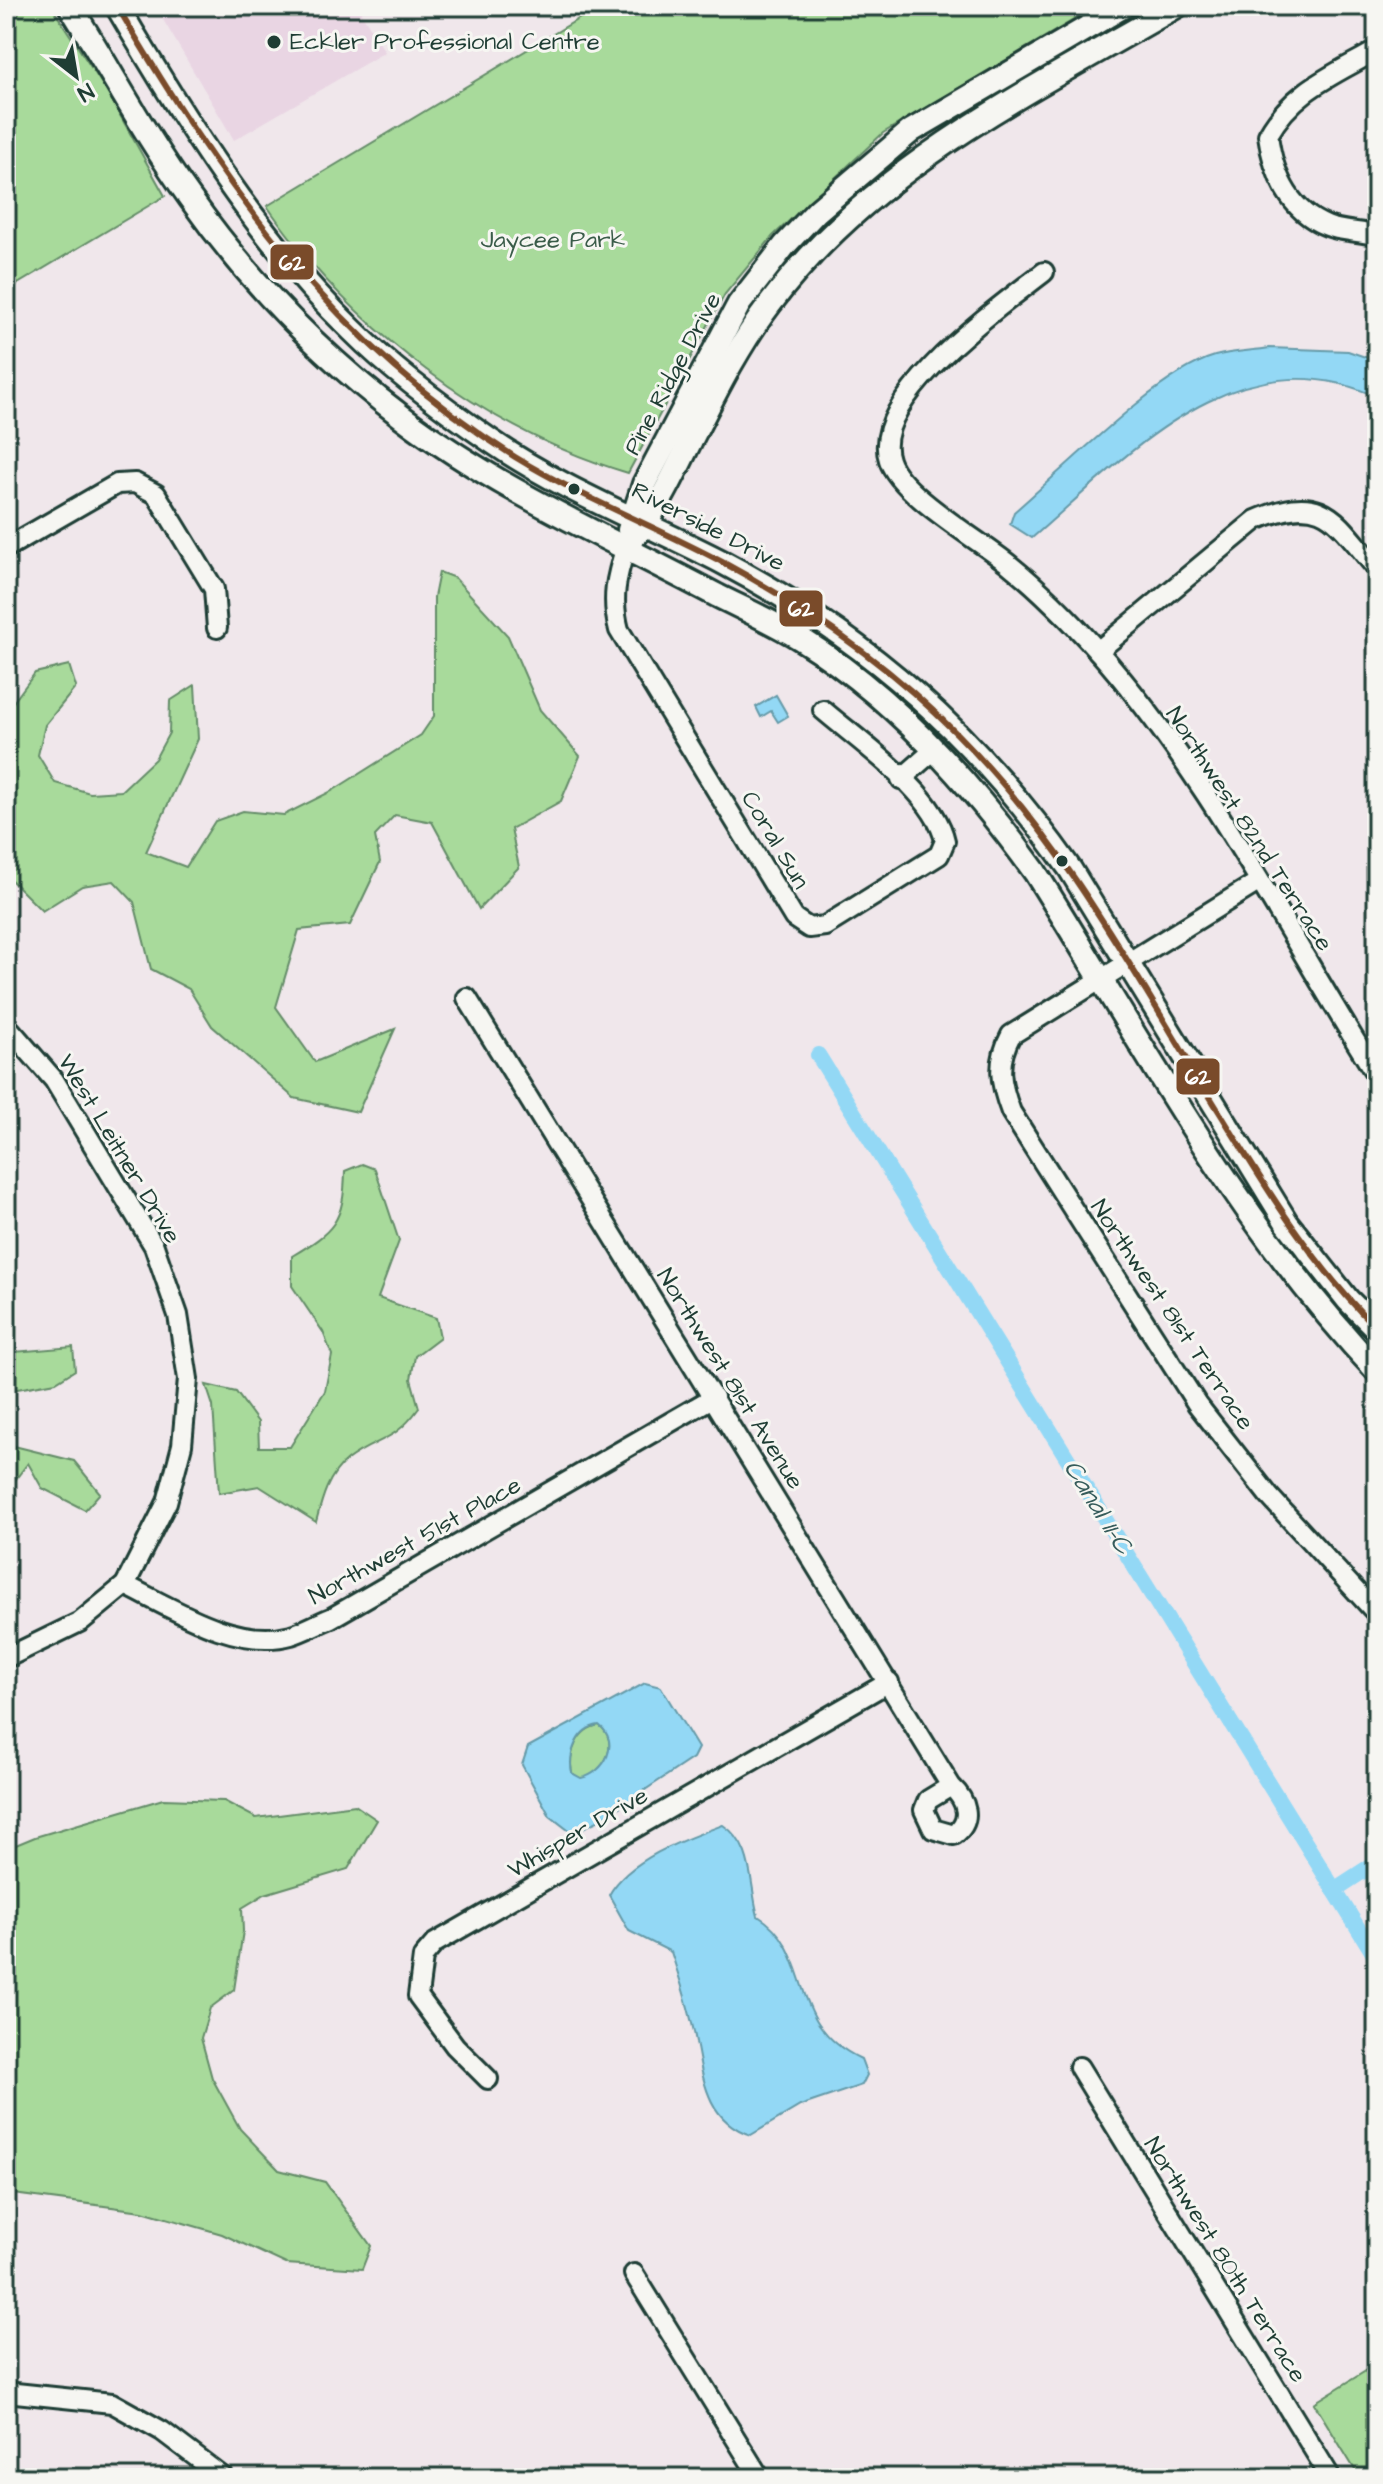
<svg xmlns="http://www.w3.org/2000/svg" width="1383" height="2484" font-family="'Architects Daughter',sans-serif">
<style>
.built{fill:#e9d5e3}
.green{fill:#a8da9b;stroke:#648c68;stroke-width:2}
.water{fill:#93d8f5;stroke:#659aa8;stroke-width:2;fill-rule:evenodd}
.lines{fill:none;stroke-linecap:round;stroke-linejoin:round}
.stream{stroke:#659aa8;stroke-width:5}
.canal{stroke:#93d8f5;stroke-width:16}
.minor-casing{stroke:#1f3d34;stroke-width:24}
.tertiary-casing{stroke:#1f3d34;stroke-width:28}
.minor{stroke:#f6f6f2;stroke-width:18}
.tertiary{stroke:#f6f6f2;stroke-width:22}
.bus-1-casing{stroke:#f6f6f2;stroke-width:12}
.bus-1{stroke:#7a4b2a;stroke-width:6}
.poi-dot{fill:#1f3d34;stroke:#f6f6f2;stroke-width:3}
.labels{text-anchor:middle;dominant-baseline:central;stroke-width:6;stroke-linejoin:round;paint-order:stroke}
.poi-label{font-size:24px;fill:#1f3d34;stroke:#f6f6f2;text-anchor:start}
.park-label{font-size:24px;fill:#3a5c49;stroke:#f6f6f2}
.street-label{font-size:24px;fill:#1f3d34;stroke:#f6f6f2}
.water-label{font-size:26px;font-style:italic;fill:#365c5b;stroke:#f6f6f2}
.line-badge{stroke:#f6f6f2;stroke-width:3}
.badge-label{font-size:22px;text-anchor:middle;font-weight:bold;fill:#fff}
</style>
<rect width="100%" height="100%" fill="#f0e7eb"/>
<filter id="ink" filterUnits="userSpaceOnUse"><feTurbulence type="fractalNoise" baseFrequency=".0125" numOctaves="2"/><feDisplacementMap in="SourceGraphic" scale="16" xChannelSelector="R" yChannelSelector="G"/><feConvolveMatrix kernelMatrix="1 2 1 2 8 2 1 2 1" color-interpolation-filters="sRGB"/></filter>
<g filter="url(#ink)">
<path class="built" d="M155 6H357L385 52 234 140Z"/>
<g class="green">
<path d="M6 6H51L106 90 165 196 6 291Z"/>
<path d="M600 6H1097L883 133 773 236 725 294 628 473C485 431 352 328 267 206Z"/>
<path d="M439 572 455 578 508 636 540 710 580 756 561 801 511 829 519 867 479 909 432 822 395 815 375 836 380 862 350 925 299 930 276 1007 315 1062 395 1029 358 1112 294 1098 212 1026 189 989 151 969 134 902 114 881 82 886 42 911 6 875V712L35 673 69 665 76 687 45 725 38 755 55 783 90 793 121 791 155 759 169 733 170 701 195 685 198 739 146 852 186 867 215 821 243 811 284 815 332 791 421 735 434 716V597Z"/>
<path d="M362 1164 375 1169 399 1241 378 1298 436 1318 440 1337 415 1356 411 1379 419 1408C393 1444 377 1437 347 1460 328 1475 322 1499 316 1522L259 1486 219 1493 213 1406 206 1385 236 1392 258 1422 259 1447H290L325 1391 332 1355 323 1332 292 1286V1256C334 1231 344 1222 345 1171Z"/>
<path d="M73 1347 75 1370 56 1382 6 1391V1349L14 1352Z"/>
<path d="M6 1444 74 1461 100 1493 85 1510 42 1488 28 1463 6 1492Z"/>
<path d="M599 1725C621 1742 605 1773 581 1779L572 1773C568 1753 577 1729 599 1725Z"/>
<path d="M163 1799 224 1801 256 1818 355 1805 377 1820 348 1869 265 1894 242 1908 243 1931 234 1990 210 2008 201 2038 212 2078 240 2129 279 2170 325 2182 371 2246 362 2269 286 2264 222 2234 142 2211 6 2193V1849L35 1837Z"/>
<path d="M1377 2364V2478H1360L1314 2403Z"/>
</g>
<g class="water">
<path d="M1270 348 1348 351 1377 361V397C1238 332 1128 455 1032 538L1010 524 1014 512C1061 472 1159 372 1215 356 1233 351 1252 351 1270 348Z"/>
<path d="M776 695 788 716 778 722 771 711 761 717 756 707Z"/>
<path d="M645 1683 661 1687 698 1748 693 1758 600 1820 572 1833 550 1816 522 1765 528 1747ZM599 1725C621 1742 605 1773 581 1778L572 1773C568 1753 577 1728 599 1725Z"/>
<path d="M723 1825C754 1845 749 1883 758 1916 815 1951 785 2024 861 2059L867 2075 862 2085 800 2106 751 2135C704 2120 703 2074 694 2032 688 2005 680 1979 671 1952L629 1931 609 1895C629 1859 685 1839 723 1825Z"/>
</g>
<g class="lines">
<path class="stream" d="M6 294 10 291"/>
<g class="canal">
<path d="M818 1055 1377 1959"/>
<path d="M1334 1890 1377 1862"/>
</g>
<g class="minor-casing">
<g id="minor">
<path d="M1377 50C1334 75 1293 90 1268 135 1273 173 1289 211 1327 226 1342 232 1361 231 1377 236"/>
<path d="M1044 272C1002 305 868 399 889 460 900 495 981 541 1011 566 1042 591 1072 622 1098 651 1210 777 1287 934 1377 1076"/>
<path d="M626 547C616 577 611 599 619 630L794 918 809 928 825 926 939 855 945 841C935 793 860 742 823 710"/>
<path d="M6 548 117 484 135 483 156 494 214 589 217 628"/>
<path d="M1098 651 1256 520C1325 490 1335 520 1377 569"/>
<path d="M901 779 934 750"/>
<path d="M1258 882 1011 1035C996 1063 1000 1083 1011 1112L1197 1404 1269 1496 1377 1614"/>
<path d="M467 998 951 1786C966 1800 974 1820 954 1835L933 1829 924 1810 928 1800 951 1786"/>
<path d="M6 1025 54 1080 154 1246 178 1315 188 1379 182 1445 167 1502 125 1585 80 1622 6 1658"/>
<path d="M125 1585C172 1608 236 1650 291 1635 304 1631 318 1623 331 1618L714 1397"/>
<path d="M1079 2067 1331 2478"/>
<path d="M488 2079 455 2046 418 1996 423 1957 435 1943 889 1682"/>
<path d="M634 2274 760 2478"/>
<path d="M6 2392 112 2403 162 2431 224 2478"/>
</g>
</g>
<g class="tertiary-casing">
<g id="tertiary">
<path d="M70 6C110 69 146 137 190 198 248 280 321 355 401 416 498 490 611 539 718 596 746 610 775 623 801 639 894 697 971 783 1035 872 1142 1042 1238 1224 1377 1371"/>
<path d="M117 6C184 120 257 238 352 330 393 371 443 408 491 441 562 490 647 523 724 563 870 640 975 735 1070 869L1287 1223 1348 1300 1377 1329"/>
<path d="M629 530 644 484 739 304 785 245 817 211 911 131 1124 6"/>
<path d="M637 534C660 506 675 472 691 440 715 393 738 346 770 304 873 166 1031 91 1177 6"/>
</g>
</g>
<use href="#minor" class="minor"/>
<use href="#tertiary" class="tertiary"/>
<g class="bus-1-casing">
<path id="bus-1" d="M117 6C226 190 331 341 515 457 582 498 655 526 724 563 809 609 889 665 957 734 1068 845 1141 986 1223 1118 1269 1193 1314 1266 1377 1329"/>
</g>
<use href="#bus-1" class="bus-1"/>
</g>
</g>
<g class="poi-dot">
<circle cx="274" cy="42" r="8"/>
<circle cx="574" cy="489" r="7"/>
<circle cx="1062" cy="861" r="7"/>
</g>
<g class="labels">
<g class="poi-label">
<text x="290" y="42">Eckler Professional Centre</text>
</g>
<g class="park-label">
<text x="553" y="240">Jaycee Park</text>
</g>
<g class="street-label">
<text transform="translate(673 374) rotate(-62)">Pine Ridge Drive</text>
<text transform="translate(708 527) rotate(27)">Riverside Drive</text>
<text transform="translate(1249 829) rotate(57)">Northwest 82nd Terrace</text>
<text transform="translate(775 840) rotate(59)">Coral Sun</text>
<text transform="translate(119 1149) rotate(59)">West Leitner Drive</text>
<text transform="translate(1172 1315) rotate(56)">Northwest 81st Terrace</text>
<text transform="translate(730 1379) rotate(58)">Northwest 81st Avenue</text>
<text transform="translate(415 1541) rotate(-29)">Northwest 51st Place</text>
<text transform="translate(578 1833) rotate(-30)">Whisper Drive</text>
<text transform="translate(1225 2260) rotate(58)">Northwest 80th Terrace</text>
</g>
<g class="water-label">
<text transform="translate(1098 1507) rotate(58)">Canal 11-C</text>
</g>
</g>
<g class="line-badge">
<rect x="269" y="243" width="46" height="38" rx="8" fill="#7a4b2a"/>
<rect x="778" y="589" width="46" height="39" rx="8" fill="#7a4b2a"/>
<rect x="1175" y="1057" width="46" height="39" rx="8" fill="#7a4b2a"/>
</g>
<g class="badge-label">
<text x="292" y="270">62</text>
<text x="801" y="616">62</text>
<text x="1198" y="1084">62</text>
</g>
<rect width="1383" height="2484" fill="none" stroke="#f6f6f2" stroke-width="32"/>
<rect x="16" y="16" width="1351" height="2452" fill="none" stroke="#1f3d34" stroke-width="3" filter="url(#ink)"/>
<g transform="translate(76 76) rotate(149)" stroke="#f6f6f2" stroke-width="6" paint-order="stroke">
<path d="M0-6L14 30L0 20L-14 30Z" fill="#1f3d34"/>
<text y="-12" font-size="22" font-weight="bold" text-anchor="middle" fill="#1f3d34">N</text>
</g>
</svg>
